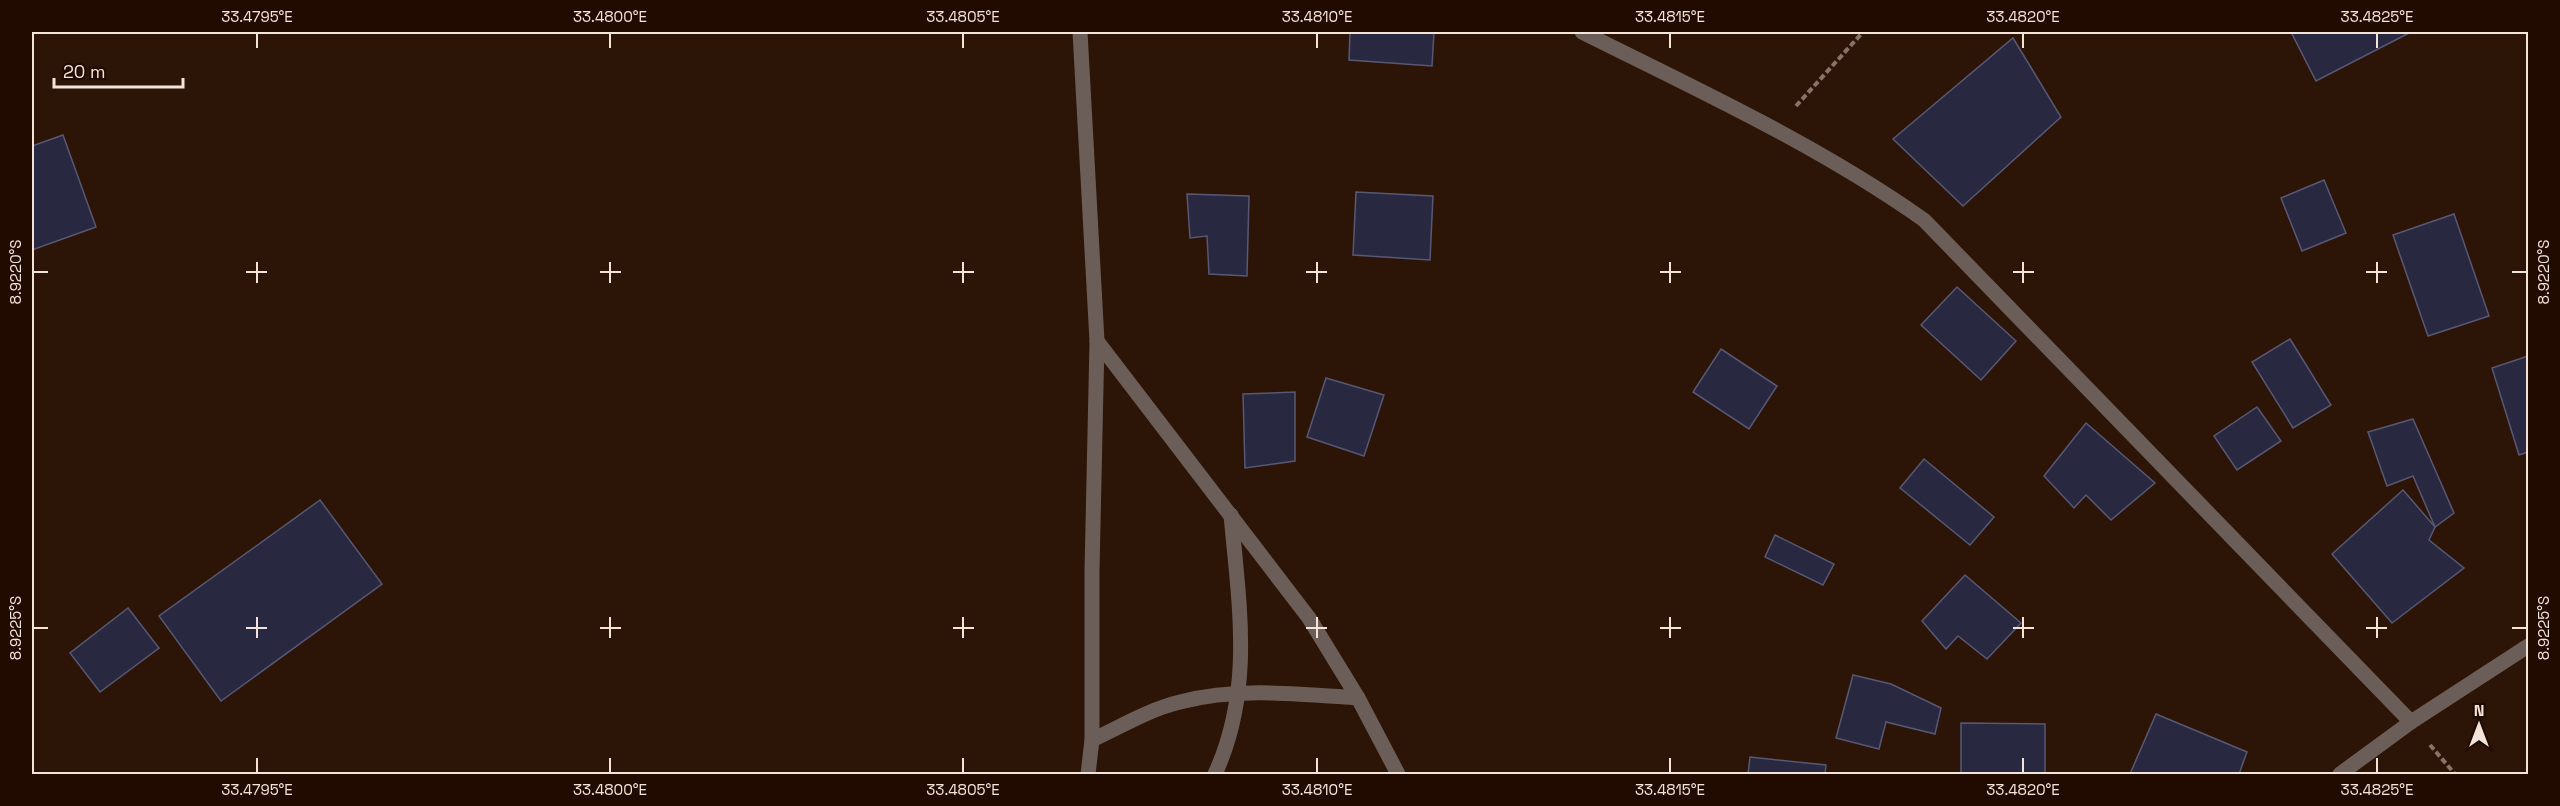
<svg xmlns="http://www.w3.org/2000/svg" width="2560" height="806" font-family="'Space Grotesk',sans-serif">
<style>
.building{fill:#292841;stroke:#585874;stroke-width:1.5}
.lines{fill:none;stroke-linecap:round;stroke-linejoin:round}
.path{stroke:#887367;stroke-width:4;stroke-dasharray:6 3;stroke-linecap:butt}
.street{stroke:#6b5d58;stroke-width:15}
.ticks{fill:none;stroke:#f4e3d9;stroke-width:2}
.neatline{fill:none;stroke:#f4e3d9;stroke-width:2}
.ticks-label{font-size:15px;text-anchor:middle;fill:#f4e3d9}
</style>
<rect width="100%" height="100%" fill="#2c1406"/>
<g class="building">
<path d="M1350 32H1434L1432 66 1349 60Z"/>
<path d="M2291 32H2411L2316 81Z"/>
<path d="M2013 38 2061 117 1963 206 1893 139Z"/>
<path d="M63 135 96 227 32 250V146Z"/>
<path d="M2324 180 2346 233 2302 251 2281 198Z"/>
<path d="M1356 192 1433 196 1430 260 1353 255Z"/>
<path d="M1187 194 1249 196 1247 276 1209 274 1207 236 1190 238Z"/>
<path d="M2454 214 2489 316 2428 336 2393 235Z"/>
<path d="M1957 287 2016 341 1981 380 1921 325Z"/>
<path d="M2290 339 2331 405 2293 428 2252 362Z"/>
<path d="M1721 349 1777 386 1749 429 1693 392Z"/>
<path d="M2528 356V452L2519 455 2492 368Z"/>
<path d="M1326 378 1384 395 1364 456 1307 437Z"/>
<path d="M1295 392V461L1245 468 1243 394Z"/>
<path d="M2257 407 2281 441 2237 470 2214 436Z"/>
<path d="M2413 419 2454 513 2435 527 2413 476 2387 486 2368 432Z"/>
<path d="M2086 423 2155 483 2111 520 2086 495 2074 508 2044 476Z"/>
<path d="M1924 459 1994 517 1970 545 1900 488Z"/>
<path d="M2403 490 2435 527 2429 540 2464 568 2392 623 2332 554Z"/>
<path d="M320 500 382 584 221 701 159 616Z"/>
<path d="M1775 535 1834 564 1823 585 1765 557Z"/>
<path d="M1965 575 2021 623 1987 659 1958 636 1946 649 1922 621Z"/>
<path d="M128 608 159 648 100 692 70 653Z"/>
<path d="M1853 675 1891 684 1941 708 1935 734 1886 722 1879 749 1836 738Z"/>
<path d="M2156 714 2247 752 2239 774H2130Z"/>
<path d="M1961 723 2045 724V774H1961Z"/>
<path d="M1750 757 1826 765 1825 774H1748Z"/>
</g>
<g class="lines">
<g class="path">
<path d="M1796 106 1863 32"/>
<path d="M2430 745 2455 774"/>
</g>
<g class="street">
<path d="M1080 32 1097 341 1092 571V740L1088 774"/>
<path d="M1582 32C1698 90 1818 145 1924 220L2411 722 2528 646"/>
<path d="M1097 341 1309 618 1358 698 1398 774"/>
<path d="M1092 740C1120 727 1150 709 1180 702 1238 687 1300 694 1358 698"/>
<path d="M1215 774C1254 689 1239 605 1231 515"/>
<path d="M2340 774 2411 722"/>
</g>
</g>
<path class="ticks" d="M257 33V48M610 33V48M963 33V48M1317 33V48M1670 33V48M2023 33V48M2377 33V48M257 262V283M610 262V283M963 262V283M1317 262V283M1670 262V283M2023 262V283M2377 262V283M33 272H48M246 272H267M600 272H621M953 272H974M1306 272H1327M1660 272H1681M2013 272H2034M2366 272H2387M2512 272H2527M257 617V638M610 617V638M963 617V638M1317 617V638M1670 617V638M2023 617V638M2377 617V638M33 628H48M246 628H267M600 628H621M953 628H974M1306 628H1327M1660 628H1681M2013 628H2034M2366 628H2387M2512 628H2527M257 758V773M610 758V773M963 758V773M1317 758V773M1670 758V773M2023 758V773M2377 758V773"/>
<rect width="2560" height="806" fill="none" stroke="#210b01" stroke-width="66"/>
<g transform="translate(2479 725)" stroke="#210b01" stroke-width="4.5" paint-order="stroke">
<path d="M0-4.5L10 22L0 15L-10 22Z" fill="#f4e3d9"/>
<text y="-9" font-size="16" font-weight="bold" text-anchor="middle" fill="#f4e3d9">N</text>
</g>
<path d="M54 78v9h129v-9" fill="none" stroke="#f4e3d9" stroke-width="3"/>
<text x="63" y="78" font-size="18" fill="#f4e3d9" stroke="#210b01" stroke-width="4.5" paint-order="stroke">20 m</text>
<rect x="33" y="33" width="2494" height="740" class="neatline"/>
<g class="ticks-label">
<text x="257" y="22">33.4795°E</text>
<text x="610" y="22">33.4800°E</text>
<text x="963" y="22">33.4805°E</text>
<text x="1317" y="22">33.4810°E</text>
<text x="1670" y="22">33.4815°E</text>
<text x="2023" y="22">33.4820°E</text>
<text x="2377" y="22">33.4825°E</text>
<text transform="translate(16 272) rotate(-90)" y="5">8.9220°S</text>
<text transform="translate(2544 272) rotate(-90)" y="5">8.9220°S</text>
<text transform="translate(16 628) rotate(-90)" y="5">8.9225°S</text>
<text transform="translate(2544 628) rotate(-90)" y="5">8.9225°S</text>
<text x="257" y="795">33.4795°E</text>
<text x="610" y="795">33.4800°E</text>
<text x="963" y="795">33.4805°E</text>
<text x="1317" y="795">33.4810°E</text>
<text x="1670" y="795">33.4815°E</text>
<text x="2023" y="795">33.4820°E</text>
<text x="2377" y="795">33.4825°E</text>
</g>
</svg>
